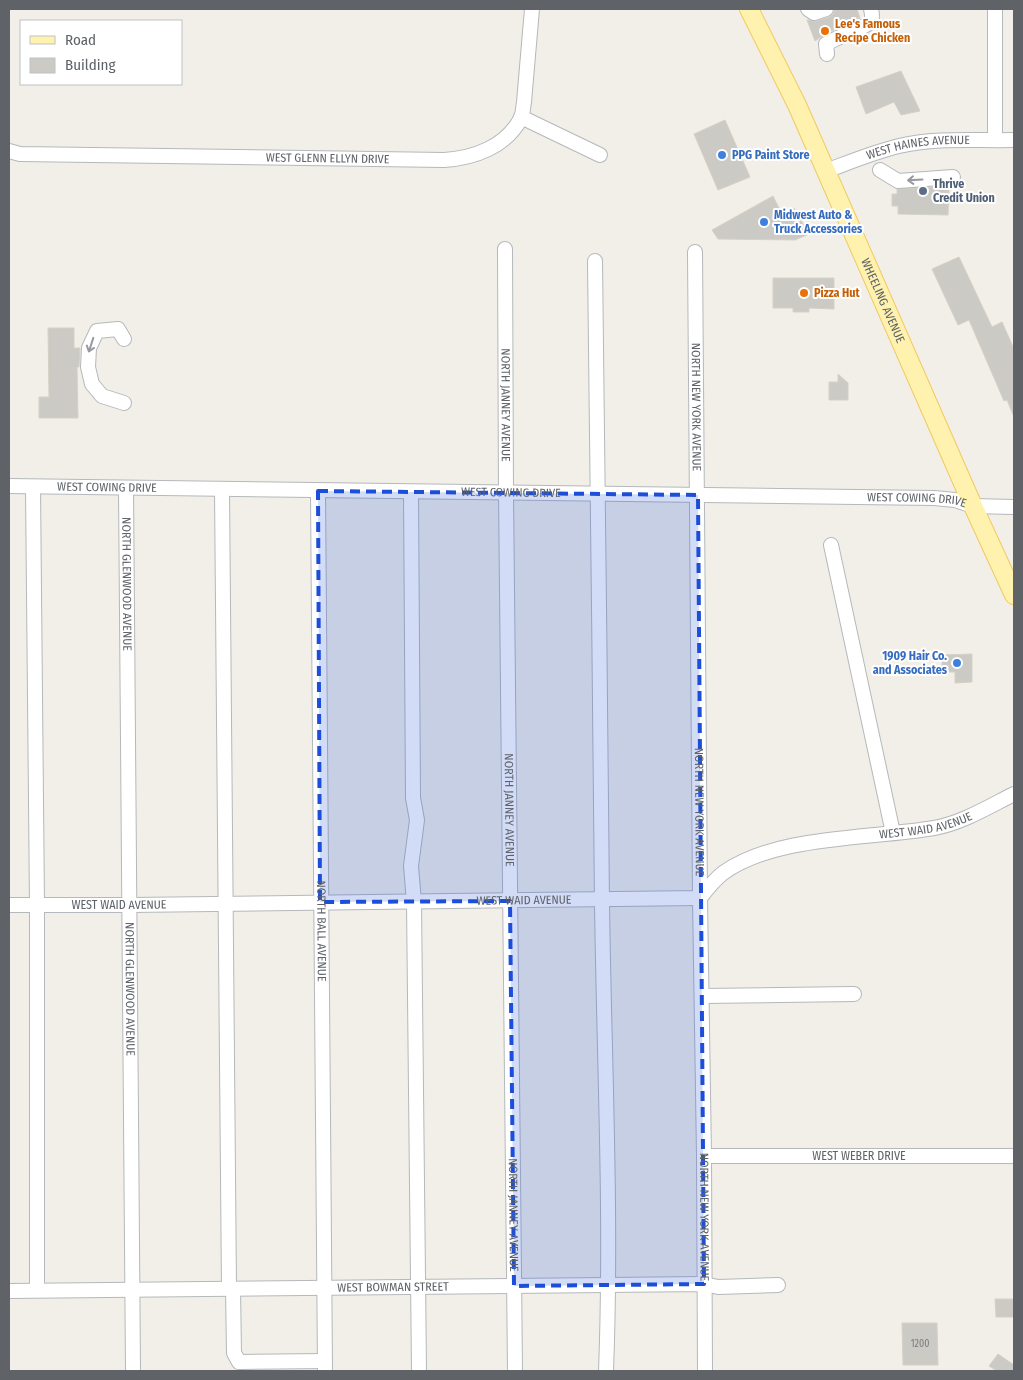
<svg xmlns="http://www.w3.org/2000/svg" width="1023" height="1380" font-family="'Fira Sans Condensed',sans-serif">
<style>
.building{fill:#cccac5;stroke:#d6d1c6}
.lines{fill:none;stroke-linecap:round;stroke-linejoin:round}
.minor-casing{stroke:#b5b8bc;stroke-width:16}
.major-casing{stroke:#f2c960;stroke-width:20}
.minor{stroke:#fff;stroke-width:14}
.major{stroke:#fff2af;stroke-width:18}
.oneway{stroke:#979a9d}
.marked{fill:#1d4ed8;fill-opacity:0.2;stroke:#1d4ed8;stroke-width:4;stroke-dasharray:10 6;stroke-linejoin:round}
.food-dot{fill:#e8710a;stroke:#fff;stroke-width:2}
.shop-dot{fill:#3f7fe0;stroke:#fff;stroke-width:2}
.service-dot{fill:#5c6f8a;stroke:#fff;stroke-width:2}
.labels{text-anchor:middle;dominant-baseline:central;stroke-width:4;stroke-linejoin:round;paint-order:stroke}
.number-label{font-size:10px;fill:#7a7d7f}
.food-label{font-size:12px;font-weight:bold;fill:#c56008;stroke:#fff;text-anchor:start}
.street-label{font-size:12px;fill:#5f6368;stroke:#fff}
.shop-label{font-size:12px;font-weight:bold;fill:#366cbe;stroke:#fff;text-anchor:start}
.service-label{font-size:12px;font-weight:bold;fill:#4e5e75;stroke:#fff;text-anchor:start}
</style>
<rect width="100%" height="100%" fill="#f1efe8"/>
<g class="building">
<path d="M835 9H857L860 18 827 33 815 41 807 20 816 21 829 17 833 14Z"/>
<path d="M901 71 920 111 901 115 894 102 866 114 856 87Z"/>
<path d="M725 120 750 177 718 190 694 134Z"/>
<path d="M931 187 949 188 948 215 898 214V206H892V194H897V189Z"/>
<path d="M773 196 782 214 794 208 809 234 795 240 718 239 712 230Z"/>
<path d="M959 257 992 327 1002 322 1014 349V417L1007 400 1004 401 969 320 958 325 932 269Z"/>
<path d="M773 278H834V309L809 308V312H793V308H773Z"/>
<path d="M48 328H74V348H80L79 367H77L78 418H39V397H49Z"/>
<path d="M838 374 848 383V400H829V382H838Z"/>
<path d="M972 654V682L955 683V672H942V655Z"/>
<path d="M995 1299H1014V1317H996Z"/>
<path d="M902 1323H937L938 1365H903Z"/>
<path d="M998 1354 1014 1365V1371H997L989 1366Z"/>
</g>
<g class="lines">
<g class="minor-casing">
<g id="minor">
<path d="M808 9 814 13 826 9"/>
<path d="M995 9V140"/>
<path d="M827 54 826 44C836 37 866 28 871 21 873 17 872 13 871 9"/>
<path d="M521 117 600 155"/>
<path id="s1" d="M9 151 20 154 444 160C474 158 506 147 521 118 523 114 523 107 524 102L532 9"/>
<path d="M880 170 898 181 953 177"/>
<path id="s2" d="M826 171C850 162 874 152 899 146 936 137 977 141 1014 140"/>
<path id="s3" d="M505 249 506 493 515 1371"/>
<path id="s4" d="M695 252 700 898 704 1156 705 1371"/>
<path d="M595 261C599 475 599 689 602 903 604 1059 612 1215 606 1371"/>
<path d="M124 403 102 396 92 384 88 367 89 348 97 331 118 329 124 339"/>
<path id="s5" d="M9 486 934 498 955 500 973 506 1014 507"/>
<path d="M33 487 37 905V1290"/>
<path id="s6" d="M126 488 133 1371"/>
<path d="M222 490 229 1289"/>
<path id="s7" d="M318 491 325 1371"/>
<path d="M411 492 413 798 417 820 411 866 414 902 419 1371"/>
<path d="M831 545 893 833"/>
<path id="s8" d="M9 905H130L700 898C707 889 714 880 723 873 776 835 870 839 934 828 962 823 988 807 1014 794"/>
<path d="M702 996 854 994"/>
<path id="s9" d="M704 1156H1014"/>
<path d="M233 1289 234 1353 239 1362 325 1361"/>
<path id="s10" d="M9 1291 704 1284 718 1287 778 1285"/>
</g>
</g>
<g class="major-casing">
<g id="major">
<path id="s11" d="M749 9 797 105 973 506 1014 595"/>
</g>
</g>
<use href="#minor" class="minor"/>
<use href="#major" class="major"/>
</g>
<defs><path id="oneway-shaft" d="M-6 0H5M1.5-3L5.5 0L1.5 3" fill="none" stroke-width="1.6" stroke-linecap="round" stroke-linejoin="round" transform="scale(1.25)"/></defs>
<g class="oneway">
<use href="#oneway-shaft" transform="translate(915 180) rotate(177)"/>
<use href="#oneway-shaft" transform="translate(91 345) rotate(108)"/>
</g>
<path class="marked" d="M318 491 698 495 704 1284 514 1286 510 901 320 902Z"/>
<g class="food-dot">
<circle cx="825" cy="31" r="5"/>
<circle cx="804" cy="293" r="5"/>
</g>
<g class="shop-dot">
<circle cx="722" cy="155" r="5"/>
<circle cx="764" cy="222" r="5"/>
<circle cx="957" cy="663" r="5"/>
</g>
<circle class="service-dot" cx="923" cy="191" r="5"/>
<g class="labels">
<g class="number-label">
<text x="920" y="1344">1200</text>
</g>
<g class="food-label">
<text x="835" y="24">Lee's Famous<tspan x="835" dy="14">Recipe Chicken</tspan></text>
<text x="814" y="293">Pizza Hut</text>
</g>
<g class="street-label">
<text stroke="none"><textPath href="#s2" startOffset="96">WEST HAINES AVENUE</textPath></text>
<text stroke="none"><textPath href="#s1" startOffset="319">WEST GLENN ELLYN DRIVE</textPath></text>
<text stroke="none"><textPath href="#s11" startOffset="321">WHEELING AVENUE</textPath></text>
<text stroke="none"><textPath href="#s3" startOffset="156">NORTH JANNEY AVENUE</textPath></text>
<text stroke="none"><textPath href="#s4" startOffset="155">NORTH NEW YORK AVENUE</textPath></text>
<text stroke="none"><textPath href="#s5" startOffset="98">WEST COWING DRIVE</textPath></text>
<text stroke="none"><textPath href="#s5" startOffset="502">WEST COWING DRIVE</textPath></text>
<text stroke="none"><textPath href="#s5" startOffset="908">WEST COWING DRIVE</textPath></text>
<text stroke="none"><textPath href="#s6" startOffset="96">NORTH GLENWOOD AVENUE</textPath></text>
<text stroke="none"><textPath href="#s3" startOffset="561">NORTH JANNEY AVENUE</textPath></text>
<text stroke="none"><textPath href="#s4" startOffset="560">NORTH NEW YORK AVENUE</textPath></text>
<text stroke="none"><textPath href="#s8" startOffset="935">WEST WAID AVENUE</textPath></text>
<text stroke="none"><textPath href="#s8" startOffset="515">WEST WAID AVENUE</textPath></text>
<text stroke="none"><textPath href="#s8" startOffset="110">WEST WAID AVENUE</textPath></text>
<text stroke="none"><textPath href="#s7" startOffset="440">NORTH BALL AVENUE</textPath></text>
<text stroke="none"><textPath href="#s6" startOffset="501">NORTH GLENWOOD AVENUE</textPath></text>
<text stroke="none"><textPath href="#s9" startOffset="155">WEST WEBER DRIVE</textPath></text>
<text stroke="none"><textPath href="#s3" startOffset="966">NORTH JANNEY AVENUE</textPath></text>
<text stroke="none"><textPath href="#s4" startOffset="965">NORTH NEW YORK AVENUE</textPath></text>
<text stroke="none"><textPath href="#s10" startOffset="384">WEST BOWMAN STREET</textPath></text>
</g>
<g class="shop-label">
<text x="732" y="155">PPG Paint Store</text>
<text x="774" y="215">Midwest Auto &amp;<tspan x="774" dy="14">Truck Accessories</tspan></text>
<text x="947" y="656" text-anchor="end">1909 Hair Co.<tspan x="947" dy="14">and Associates</tspan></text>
</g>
<g class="service-label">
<text x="933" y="184">Thrive<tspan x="933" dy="14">Credit Union</tspan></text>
</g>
</g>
<rect width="1023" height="1380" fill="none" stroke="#5f6368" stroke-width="20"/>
<rect x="20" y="20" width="162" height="65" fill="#ffffff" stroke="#bfc1c3"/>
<rect x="30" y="36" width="25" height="8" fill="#fff2af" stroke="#bfc1c3"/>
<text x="65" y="45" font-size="15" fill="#5f6368">Road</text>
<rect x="30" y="58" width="25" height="15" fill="#cccac5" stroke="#bfc1c3"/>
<text x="65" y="70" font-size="15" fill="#5f6368">Building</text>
</svg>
